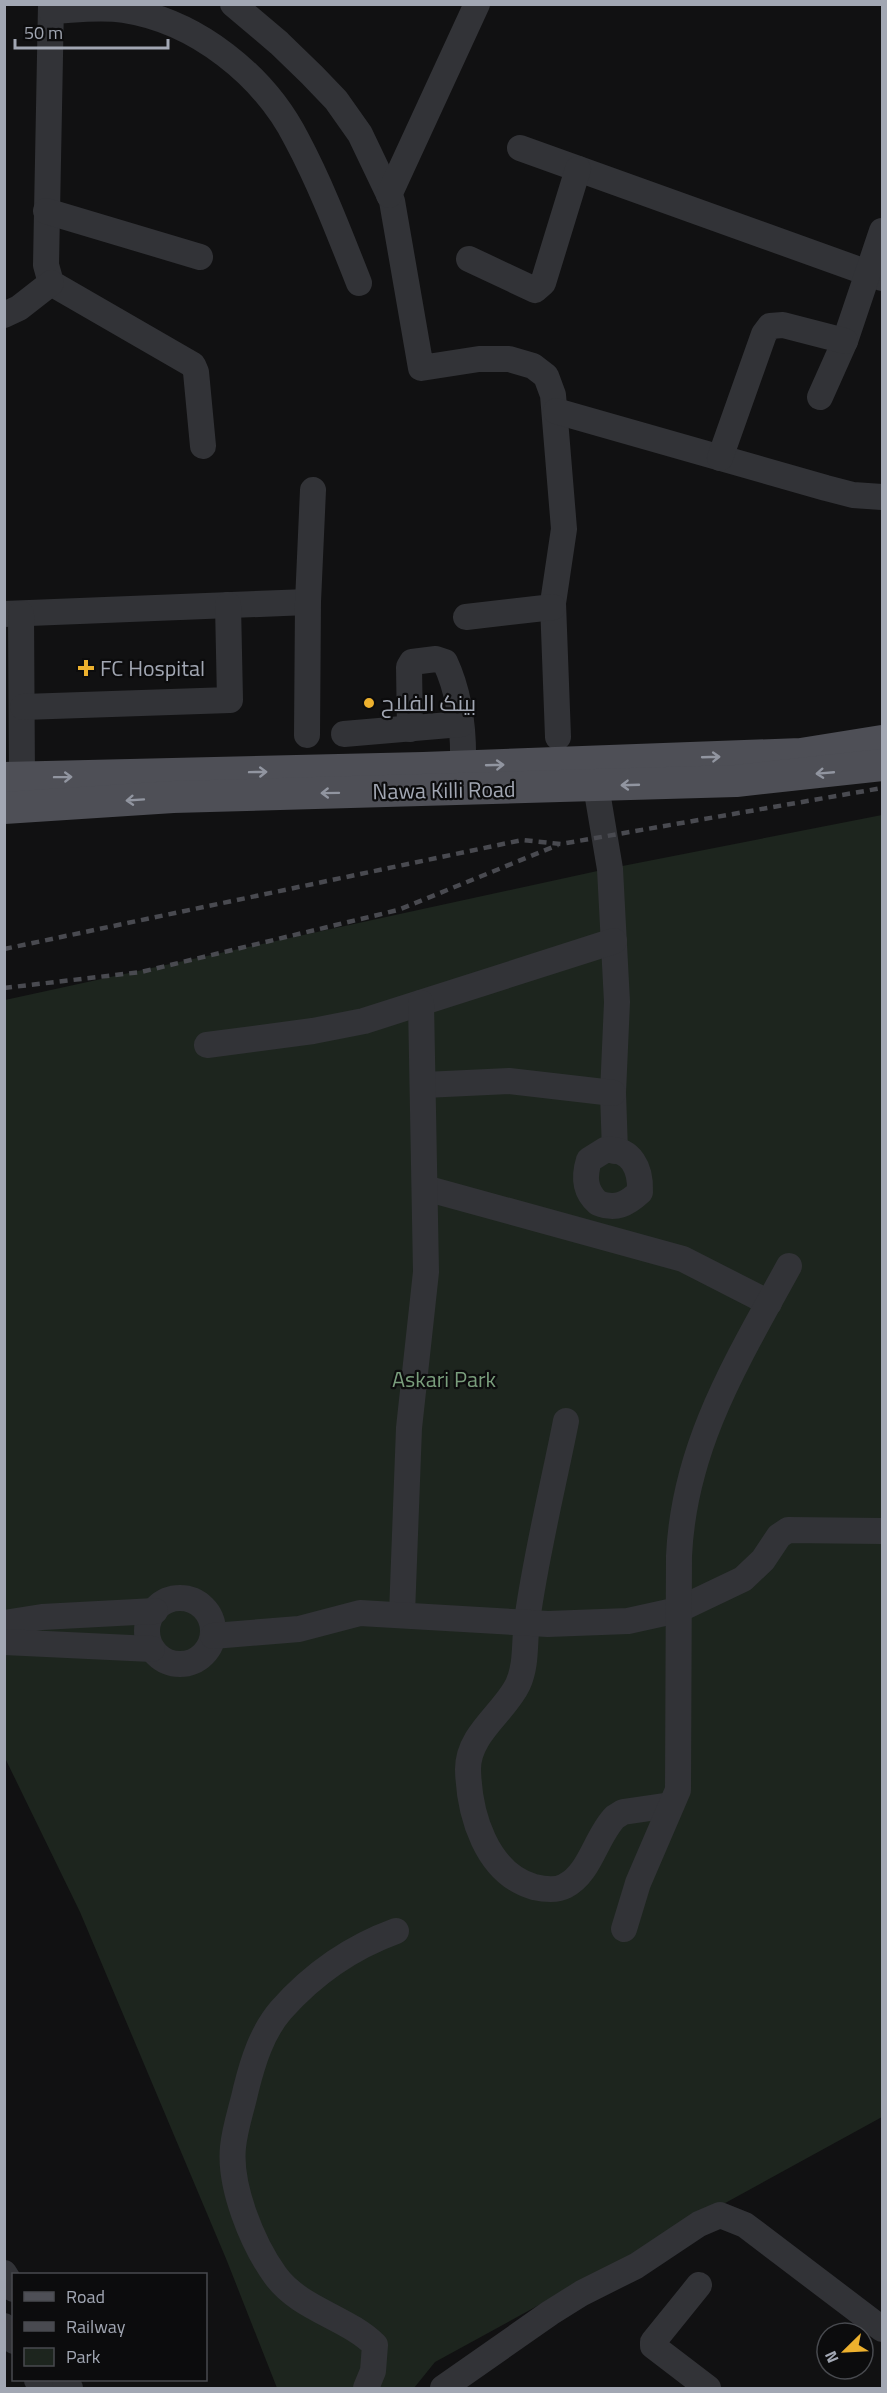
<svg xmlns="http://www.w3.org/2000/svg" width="887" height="2393" font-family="'Titillium Web',Cairo,sans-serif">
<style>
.green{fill:#1d251e}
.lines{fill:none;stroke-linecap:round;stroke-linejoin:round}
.minor{stroke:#323337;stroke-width:26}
.major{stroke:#4e4f56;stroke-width:32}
.rail{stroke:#494a50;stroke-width:4.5;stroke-dasharray:8 6;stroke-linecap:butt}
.oneway{stroke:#9195a0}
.poi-dot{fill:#edb12e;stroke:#0c0c0d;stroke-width:2}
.labels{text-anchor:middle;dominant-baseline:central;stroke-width:4.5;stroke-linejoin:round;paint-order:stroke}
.poi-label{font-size:22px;fill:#a2a7b3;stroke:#0c0c0d;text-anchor:start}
.street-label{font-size:22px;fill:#a2a7b3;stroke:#0c0c0d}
.park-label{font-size:22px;fill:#799d7c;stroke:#0c0c0d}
</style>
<rect width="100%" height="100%" fill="#111112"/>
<path class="green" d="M882 815V2117L435 2362 414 2388H277L227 2261 80 1912 5 1758V1000L602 870Z"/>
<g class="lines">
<g class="minor">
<path d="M51 4 46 265 51 283 193 365 196 372 203 446"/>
<path d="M233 4 279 43 312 75 336 100 360 134 392 201 421 368 479 359H509L533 366 546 376 553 395 564 529 553 603 558 737"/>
<path d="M51 11C75 10 100 6 124 10 196 21 264 75 297 140 321 185 340 235 359 283"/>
<path d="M520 148 882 278"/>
<path d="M389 195 477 4"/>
<path d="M46 211 200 257"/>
<path d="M469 259 535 290 543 283 578 169"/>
<path d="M4 315 19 308 51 283"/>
<path d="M820 397 845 341 882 231"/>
<path d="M556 411 826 488 853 495 882 497"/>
<path d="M720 458 764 334 770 326 783 325 845 341"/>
<path d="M4 614 308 602"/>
<path d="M21 614 22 778"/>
<path d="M466 617 553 607"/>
<path d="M23 707 230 700 228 605"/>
<path d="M410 729 409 667 412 662 436 659 445 662C460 694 464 731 463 767"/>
<path d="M344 734 461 724"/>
<path d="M307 735 308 602 313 490"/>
<path d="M596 786 610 869 617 1002 613 1093 615 1151"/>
<path d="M207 1045 313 1031 364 1021 614 941"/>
<path d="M424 1085 509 1081 613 1093"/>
<path d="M605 1150C632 1148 641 1169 640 1192 627 1204 616 1210 598 1203 584 1191 584 1176 589 1160Z"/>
<path d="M425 1188 683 1259 769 1303"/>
<path d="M566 1421C553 1487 536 1554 527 1621 524 1642 527 1664 518 1684 505 1712 468 1734 468 1769 469 1814 486 1873 534 1887 543 1889 556 1891 565 1886 590 1874 596 1836 615 1817L623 1812 671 1805"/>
<circle cx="180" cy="1631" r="33"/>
<path d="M402 1614 409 1428 426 1272 421 1003"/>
<path d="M4 1623 42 1617 155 1611"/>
<path d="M213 1636 299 1629 360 1613 548 1624 628 1621 678 1610 743 1579 763 1560 779 1536 788 1530 882 1531"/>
<path d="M4 1642 152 1649"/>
<path d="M624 1929 638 1883 678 1790 679 1556C684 1446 737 1361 789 1266"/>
<path d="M4 2273 14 2289"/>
<path d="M699 2285 653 2342V2346L708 2388"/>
<path d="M4 2326 14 2341"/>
<path d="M37 2380 42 2388"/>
<path d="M65 2380 70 2388"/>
<path d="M366 2388 373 2371 375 2345C347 2317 299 2309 275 2275 252 2243 229 2186 233 2147 235 2127 242 2108 246 2089 253 2061 262 2032 281 2010 312 1975 352 1947 396 1931"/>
<path d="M443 2388 550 2313 582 2293 636 2266 699 2224 720 2215 745 2225 882 2329"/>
</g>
<g class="major">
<path d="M4 778 423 768 801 754 882 741"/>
<path d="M4 808 173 797 736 781 882 765"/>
</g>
<g class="rail">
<path d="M4 949 522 840 561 844 882 788"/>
<path d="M4 988 141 972 398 910 558 845"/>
</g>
</g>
<defs><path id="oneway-shaft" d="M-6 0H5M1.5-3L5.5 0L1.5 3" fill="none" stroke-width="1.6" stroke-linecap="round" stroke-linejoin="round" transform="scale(1.5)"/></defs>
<g class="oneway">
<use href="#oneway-shaft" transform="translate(711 757) rotate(-2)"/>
<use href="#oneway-shaft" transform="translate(495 765) rotate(-2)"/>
<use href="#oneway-shaft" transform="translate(258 772) rotate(-1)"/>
<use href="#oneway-shaft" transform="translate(825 773) rotate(175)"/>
<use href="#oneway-shaft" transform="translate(63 777) rotate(-1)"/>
<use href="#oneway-shaft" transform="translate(630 785) rotate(178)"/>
<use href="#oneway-shaft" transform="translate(330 793) rotate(179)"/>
<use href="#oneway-shaft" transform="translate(135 800) rotate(176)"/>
</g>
<g class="poi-dot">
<path d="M83 659h6v6h6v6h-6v6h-6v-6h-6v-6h6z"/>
<circle cx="369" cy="703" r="6"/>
</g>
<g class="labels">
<g class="poi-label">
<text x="100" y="668">FC Hospital</text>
<text x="381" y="703">بینک الفلاح</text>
</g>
<g class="street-label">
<text transform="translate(444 790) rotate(-1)">Nawa Killi Road</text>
</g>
<g class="park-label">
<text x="444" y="1379">Askari Park</text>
</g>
</g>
<rect width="887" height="2393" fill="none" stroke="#a2a7b3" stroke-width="12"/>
<rect x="12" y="2273" width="195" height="108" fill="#0c0c0d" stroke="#484a4f" stroke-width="1.5"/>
<rect x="24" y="2292" width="30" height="9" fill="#4e4f56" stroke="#484a4f" stroke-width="1.5"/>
<text x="66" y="2303" font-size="18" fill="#a2a7b3">Road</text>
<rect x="24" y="2322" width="30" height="9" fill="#494a50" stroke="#484a4f" stroke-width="1.5"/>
<text x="66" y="2333" font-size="18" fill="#a2a7b3">Railway</text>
<rect x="24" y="2348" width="30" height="18" fill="#1d251e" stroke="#484a4f" stroke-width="1.5"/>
<text x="66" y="2363" font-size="18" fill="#a2a7b3">Park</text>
<g transform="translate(845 2351) rotate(246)"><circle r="28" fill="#0c0c0d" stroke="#484a4f" stroke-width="1.5"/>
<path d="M0-4.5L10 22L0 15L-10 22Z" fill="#edb12e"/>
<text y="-9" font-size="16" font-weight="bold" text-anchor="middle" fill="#a2a7b3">N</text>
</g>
<path d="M15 39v9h153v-9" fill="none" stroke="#a2a7b3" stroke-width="3"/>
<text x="24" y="39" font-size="18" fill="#a2a7b3" stroke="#0c0c0d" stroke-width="4.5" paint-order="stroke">50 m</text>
</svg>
